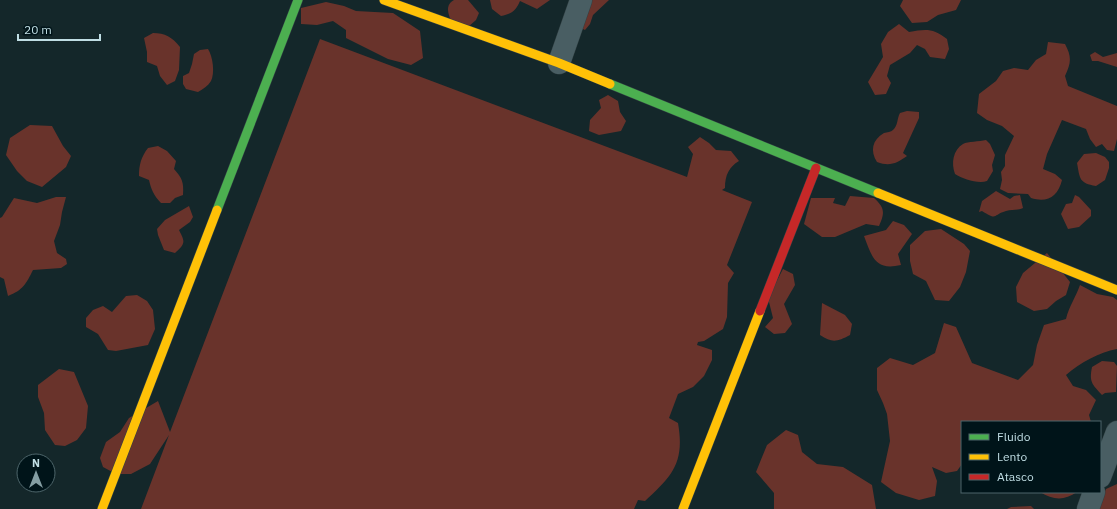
<svg xmlns="http://www.w3.org/2000/svg" width="1117" height="509" font-family="'IBM Plex Sans',sans-serif">
<style>
.green{fill:#69332b}
.lines{fill:none;stroke-linecap:round;stroke-linejoin:round}
.street-casing{stroke:#324144;stroke-width:23}
.fast-casing{stroke:#324144;stroke-width:10}
.slow-casing{stroke:#324144;stroke-width:10}
.jam-casing{stroke:#324144;stroke-width:10}
.street{stroke:#495e63;stroke-width:22}
.fast{stroke:#4caf50;stroke-width:9}
.slow{stroke:#ffc107;stroke-width:9}
.jam{stroke:#c62828;stroke-width:9}
</style>
<rect width="100%" height="100%" fill="#14272a"/>
<g class="green">
<path d="M454 0H468L479 13 476 20 468 27 451 21C448 13 445 5 454 0Z"/>
<path d="M490 0H550L537 9 520 1C516 11 511 14 501 16L492 9Z"/>
<path d="M576 0H609L593 15 590 24 585 30 579 27Z"/>
<path d="M903 0H961L956 10 938 15 927 22 912 23 900 6Z"/>
<path d="M326 2 344 6 356 11 393 13 420 31 423 58 411 65 388 59 346 38V30L333 21 317 25 301 24V8Z"/>
<path d="M899 24 909 32C926 29 933 28 947 39L949 49 945 59 930 57 925 49 917 45 910 53 890 65 887 76 891 83 886 94 875 95 868 82 883 57 881 44 888 32Z"/>
<path d="M153 33C165 33 172 37 180 47L179 70 175 81 167 85 160 76 157 66 147 62V52L144 38Z"/>
<path d="M320 39 687 177 693 154 688 147 700 137 709 143 716 150 731 151 739 161C729 167 725 175 725 188L722 190 752 202 727 265 734 273 728 283 727 317 723 329 704 341 698 342 697 345 712 350V360L704 376 693 387 678 394 669 418 678 423C685 463 672 476 645 501L638 500 634 509H141L169 435 150 464 131 474H116L103 467 100 458 106 442 120 432 129 418 158 401 170 432Z"/>
<path d="M1048 42 1065 44C1072 57 1071 63 1065 76L1068 86 1117 106V139L1114 151 1107 150 1102 144 1096 147 1090 139 1086 129 1062 120 1047 154 1043 169 1055 174 1062 180C1058 197 1047 203 1031 198L1028 194 1008 193 1000 189 1002 180 1001 172 1005 166V155L1014 136 1002 126 987 120 977 113 979 94 996 81 1003 71 1014 68 1028 70 1036 60 1046 54Z"/>
<path d="M208 49C213 57 215 73 211 81 208 86 203 89 198 92L186 89 183 84V76L189 73 192 64 194 54 200 50Z"/>
<path d="M1095 52 1103 57 1117 53V67L1098 61H1092L1090 55Z"/>
<path d="M608 95 618 101 620 112 626 121 621 131 599 135 589 131 590 120 601 108 599 100Z"/>
<path d="M907 111 919 112V118L903 153 907 156C897 163 890 167 877 162 870 151 872 140 884 133 887 132 891 132 893 130 898 126 897 118 900 113Z"/>
<path d="M30 125 52 126 63 146 71 156 66 167 42 187 27 181 17 171 6 155 10 138Z"/>
<path d="M986 140 990 144 995 155 992 165 993 171 987 181C978 184 963 179 955 174 951 163 953 150 963 144 968 141 979 142 986 140Z"/>
<path d="M158 146 167 151 176 161 174 169C182 178 184 182 183 195L175 198 170 203H161C154 196 151 189 149 180L139 176C139 165 141 157 148 148Z"/>
<path d="M1096 153 1105 157 1109 162V168L1105 180 1096 186C1079 183 1080 179 1077 163L1084 154Z"/>
<path d="M996 191 1010 199 1014 196 1020 195 1023 208C1017 211 1012 209 1006 211 992 215 998 221 982 211L979 212 982 201Z"/>
<path d="M1075 195 1079 197 1091 210V216L1079 227 1068 229 1061 214 1066 204 1072 203Z"/>
<path d="M850 196 874 198C885 208 885 213 879 226L866 224 835 237H822L804 224 811 198H835L833 203 845 206Z"/>
<path d="M56 197H66L62 212 60 225 54 241 57 253 66 259 67 264 61 268 33 270C26 284 23 290 8 296L4 279 0 277V218L2 217 14 198 37 203Z"/>
<path d="M189 206 193 217 190 222 179 230C185 242 186 243 175 253L164 250 158 235 157 229 165 220Z"/>
<path d="M893 221 904 225 912 234 898 254 901 265C875 271 872 257 864 236L886 230Z"/>
<path d="M941 229 964 244 970 251 966 272 960 287 949 301 935 300 926 281 913 274 910 261V245L925 231Z"/>
<path d="M1047 253 1070 282 1066 295 1056 301 1047 309 1034 311 1017 302 1016 287 1023 273Z"/>
<path d="M783 269 793 274 795 285 784 304 792 324 785 333 774 334 765 327 773 318 768 298Z"/>
<path d="M1080 285 1097 294 1113 297 1117 300V349C1099 352 1080 363 1066 375L1073 386 1086 390 1096 400 1089 415 1091 422H962V464L957 471 946 473 932 467 937 481 935 496 919 500 896 493 881 482 890 441 887 414 883 403 877 390V368L890 358 913 365 935 353 944 323 956 327 972 363 1018 380 1033 365 1037 345 1044 325 1066 319C1069 306 1076 297 1080 285Z"/>
<path d="M137 295 147 301 153 310 155 329 148 345 116 351 108 350 98 334 86 327V318L93 310 103 306 112 312 126 296Z"/>
<path d="M822 303 845 315 852 324 850 335C837 342 832 343 820 335Z"/>
<path d="M1102 361 1114 362 1117 366 1116 392 1105 393 1102 395C1092 384 1089 382 1092 367Z"/>
<path d="M59 369 74 372 88 406 86 428 77 440 65 446 55 445 45 430 44 413 38 397V385Z"/>
<path d="M786 430 798 435 802 452 817 464 843 467 872 485 876 509H774V493L756 472 767 445Z"/>
<path d="M1117 484V509H1097L1106 489Z"/>
<path d="M1040 492H1077C1064 501 1053 500 1040 492Z"/>
<path d="M1031 506 1034 509H1007L1011 507Z"/>
</g>
<g class="lines">
<g class="street-casing">
<g id="street">
<path d="M559 63 581 0"/>
<path d="M1100 477 1117 432"/>
<path d="M1088 509 1094 492"/>
</g>
</g>
<g class="fast-casing">
<g id="fast">
<path d="M610 84 878 193"/>
<path d="M217 210 298 0"/>
</g>
</g>
<g class="slow-casing">
<g id="slow">
<path d="M384 0 559 63 610 84"/>
<path d="M878 193 1117 290"/>
<path d="M102 509 217 210"/>
<path d="M683 509 760 311"/>
</g>
</g>
<g class="jam-casing">
<path id="jam" d="M760 311 816 168"/>
</g>
<use href="#street" class="street"/>
<use href="#fast" class="fast"/>
<use href="#slow" class="slow"/>
<use href="#jam" class="jam"/>
</g>
<rect x="961" y="421" width="140" height="72" fill="#001419" stroke="#4d656a"/>
<rect x="969" y="434" width="20" height="6" fill="#4caf50" stroke="#4d656a"/>
<text x="997" y="441" font-size="12" fill="#c0dee4">Fluido</text>
<rect x="969" y="454" width="20" height="6" fill="#ffc107" stroke="#4d656a"/>
<text x="997" y="461" font-size="12" fill="#c0dee4">Lento</text>
<rect x="969" y="474" width="20" height="6" fill="#c62828" stroke="#4d656a"/>
<text x="997" y="481" font-size="12" fill="#c0dee4">Atasco</text>
<g transform="translate(36 473)"><circle r="19" fill="#001419" stroke="#4d656a"/>
<path d="M0-3L7 15L0 10L-7 15Z" fill="#849ea3"/>
<text y="-6" font-size="11" font-weight="bold" text-anchor="middle" fill="#c0dee4">N</text>
</g>
<path d="M18 34v6h82v-6" fill="none" stroke="#c0dee4" stroke-width="2"/>
<text x="24" y="34" font-size="12" fill="#c0dee4" stroke="#001419" stroke-width="3" paint-order="stroke">20 m</text>
</svg>
